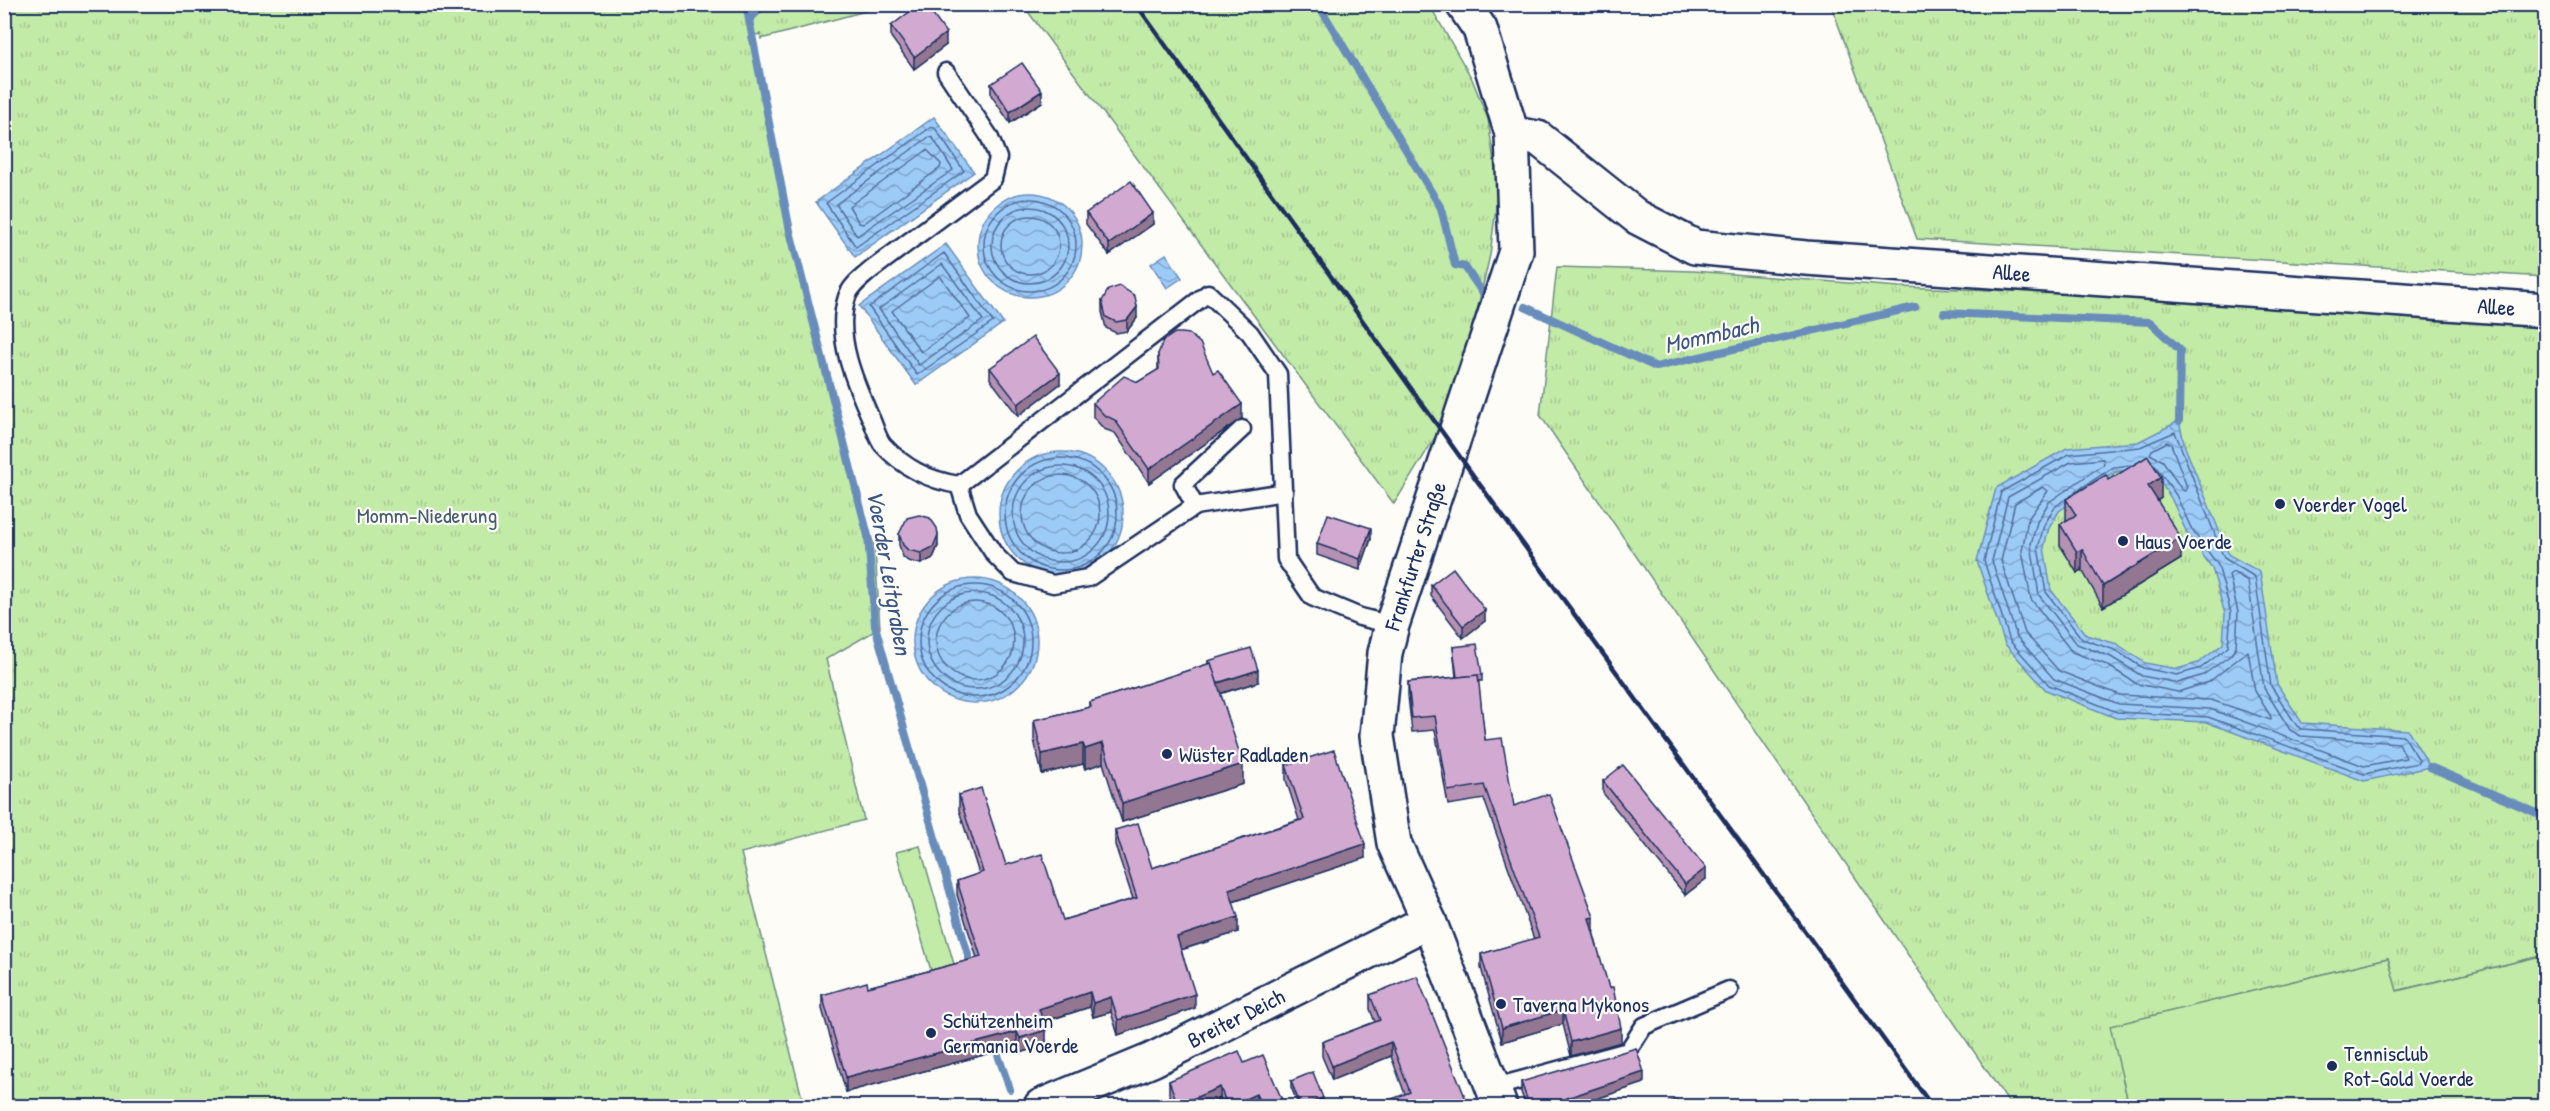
<svg xmlns="http://www.w3.org/2000/svg" width="2550" height="1111" font-family="'Patrick Hand',sans-serif">
<style>
.grass{fill:url(#grass-tufts);stroke:#6e8d82;stroke-width:1.5}
.pitch{fill:#c2eba7;stroke:#6e8d82;stroke-width:1.5}
.water{fill:url(#water-waves);stroke:#698dba;stroke-width:1.5;fill-rule:evenodd}
.lines{fill:none;stroke-linecap:round;stroke-linejoin:round}
.shore{stroke:#4f6d9c;stroke-width:1.5}
.stream{stroke:#698dba;stroke-width:8}
.lane-casing{stroke:#1b2f5e;stroke-width:21}
.street-casing{stroke:#1b2f5e;stroke-width:38}
.secondary-casing{stroke:#1b2f5e;stroke-width:38}
.lane{stroke:#fdfcf7;stroke-width:16}
.street{stroke:#fdfcf7;stroke-width:33}
.secondary{stroke:#fdfcf7;stroke-width:33}
.rail{stroke:#1b2f5e;stroke-width:4.5}
.wall{fill:#b592b4;stroke:#1b2f5e;stroke-width:1.5}
.shaded-wall{fill:#937792;stroke:#1b2f5e;stroke-width:1.5}
.building{fill:#d2aad1;stroke:#1b2f5e;stroke-width:1.5}
.poi-dot{fill:#1b2f5e;stroke:#fdfcf7;stroke-width:2}
.labels{text-anchor:middle;dominant-baseline:central;stroke-width:4.5;stroke-linejoin:round;paint-order:stroke}
.street-label{font-size:22px;fill:#1b2f5e;stroke:#fdfcf7}
.poi-label{font-size:22px;fill:#1b2f5e;stroke:#fdfcf7;text-anchor:start}
.park-label{font-size:22px;fill:#455e70;stroke:#fdfcf7}
.water-label{font-size:24px;font-style:italic;fill:#3c5684;stroke:#fdfcf7}
</style>
<defs>
<pattern id="grass-tufts" width="24" height="20" patternUnits="userSpaceOnUse" patternTransform="scale(1.5)"><rect width="24" height="20" fill="#c2eba7"/><path d="M3 7l-1-3M5 7V3M7 7l1-3M15 17l-1-3M17 17v-4M19 17l1-3" fill="none" stroke="#a6ca92"/></pattern>
<pattern id="water-waves" width="16" height="10" patternUnits="userSpaceOnUse" patternTransform="scale(1.5)"><rect width="16" height="10" fill="#9dcbf8"/><path d="M0 5q4-4 8 0t8 0" fill="none" stroke="#7fa5cc"/></pattern>
</defs>
<rect width="100%" height="100%" fill="#fdfcf7"/>
<filter id="ink" filterUnits="userSpaceOnUse"><feTurbulence type="fractalNoise" baseFrequency=".0167" numOctaves="2"/><feDisplacementMap in="SourceGraphic" scale="12" xChannelSelector="R" yChannelSelector="G"/><feConvolveMatrix kernelMatrix="1 2 1 2 8 2 1 2 1" color-interpolation-filters="sRGB"/></filter>
<g filter="url(#ink)">
<g class="grass">
<path d="M5 4 888 5 761 39 760 34 752 36 793 251 875 550 880 628 826 659 864 820 741 853 804 1106H5Z"/>
<path d="M1429 4 1472 79 1488 119 1498 191 1490 255 1467 354 1449 415 1394 504 1023 5Z"/>
<path d="M1831 5H2545V277L1917 239Z"/>
<path d="M1557 267 1693 271 1899 287 2206 297 2545 322V955L2396 991 2388 958 2111 1026 2129 1106H2011L1540 415Z"/>
</g>
<g class="pitch">
<path d="M920 846 958 978 935 984 896 852Z"/>
<path d="M2545 955V1106H2129L2110 1026 2388 958 2397 991Z"/>
</g>
<g class="water">
<path d="M934 117 974 172 855 257 816 202Z"/>
<circle cx="1030" cy="245" r="52"/>
<path d="M946 244 1003 323 916 385 859 306Z"/>
<path d="M1166 254 1182 278 1167 288 1151 264Z"/>
<path d="M2179 421 2185 447 2229 555 2260 572 2277 684 2302 723 2408 730 2430 767 2364 781 2206 722 2116 718 2046 690 2005 644 1977 561 1996 488 2067 448 2138 442ZM2153 469 2171 498 2187 533 2212 568 2225 614 2223 644 2198 663 2177 669 2145 663 2117 644 2086 635 2051 590 2044 547 2049 528 2059 511 2116 472Z"/>
<circle cx="1061" cy="514" r="62"/>
<circle cx="975" cy="641" r="62"/>
</g>
<g class="lines">
<g class="shore">
<path d="M931 127 935 128 964 171 856 247 826 203Z"/>
<path d="M929 137 933 138 953 170 857 236 836 204Z"/>
<path d="M927 150 941 164 940 168 863 224 859 223 849 206Z"/>
<circle cx="1030" cy="245" r="46"/>
<circle cx="1030" cy="245" r="38"/>
<circle cx="1030" cy="245" r="29"/>
<path d="M944 253 993 322 917 375 869 307Z"/>
<path d="M942 264 983 320 919 365 879 309Z"/>
<path d="M940 276 970 318 921 352 892 311Z"/>
<path d="M2175 432 2224 558 2255 577 2271 686 2297 726 2302 729 2404 736 2419 760 2418 763 2364 774 2208 717 2117 712 2049 685 2010 641 1984 561 2001 492 2069 454 2140 447Z"/>
<path d="M2167 442 2171 444 2187 487 2185 491 2182 490 2163 461 2150 454 2152 450Z"/>
<circle cx="1061" cy="514" r="56"/>
<path d="M2103 459 2104 464 2049 502 2037 522 2031 544 2039 595 2077 644 2111 657 2142 676 2178 683 2203 675 2231 655 2236 647 2238 612 2229 575 2233 572 2248 581 2264 688 2290 730 2301 736 2399 743 2406 758 2364 766 2210 709 2119 704 2054 679 2017 637 1992 561 2008 497 2071 462Z"/>
<circle cx="1061" cy="514" r="48"/>
<circle cx="1061" cy="514" r="39"/>
<path d="M2043 487 2048 491 2028 519 2022 551 2031 599 2072 652 2107 665 2137 684 2178 692 2209 682 2248 651 2255 691 2271 717V720L2211 700 2120 695 2059 671 2025 633 2001 561 2015 503Z"/>
<path d="M2075 492 2114 467 2131 465"/>
<path d="M2064 500 2055 507 2044 525 2038 548 2046 592 2082 639 2115 650 2143 668 2177 675 2201 668 2228 647 2231 613 2218 565 2192 530 2176 495 2154 464"/>
<circle cx="975" cy="641" r="56"/>
<circle cx="975" cy="641" r="48"/>
<circle cx="975" cy="641" r="39"/>
</g>
<g class="stream">
<path d="M746 4 790 231 868 536 875 626 972 969"/>
<path d="M1318 4 1441 208 1455 265 1465 267 1482 292"/>
<path d="M750 19 765 4"/>
<path d="M1525 307 1656 367 1915 307"/>
<path d="M1944 313 2150 322 2180 350 2179 421"/>
<path d="M2430 767 2546 817"/>
<path d="M993 1041 1010 1089"/>
</g>
<g class="lane-casing">
<g id="lane">
<path d="M946 72 989 136 998 158 993 179 871 270C862 278 851 285 847 297 834 337 856 385 872 421 875 428 878 439 883 445 904 468 928 480 959 485L1208 293 1250 333 1278 374 1286 559 1312 597 1360 617 1392 625"/>
<path d="M1242 429 1183 484 1195 506 1284 492"/>
<path d="M959 485 968 514 994 554 1013 573 1053 584 1088 578 1195 506"/>
<path d="M1494 1091 1510 1083 1628 1051 1644 1026 1729 990"/>
</g>
</g>
<g class="street-casing">
<g id="street">
<path id="s1" d="M1512 134 1538 138 1637 217 1695 247 1806 258 2546 310"/>
<path id="s2" d="M1041 1106 1152 1060 1429 921"/>
</g>
</g>
<g class="secondary-casing">
<path id="secondary" d="M1463 4 1480 29 1512 134 1516 251 1392 625 1385 653 1377 736 1394 843 1429 921 1500 1106"/>
</g>
<use href="#lane" class="lane"/>
<use href="#street" class="street"/>
<use href="#secondary" class="secondary"/>
<path class="rail" d="M1136 4 1478 482 1932 1106"/>
</g>
<g class="wall">
<path d="M891 26 946 45 914 69 891 37Z"/>
<path d="M991 84 1042 102 1010 123 991 95Z"/>
<path d="M1086 213 1153 224 1109 255 1086 224Z"/>
<path d="M1102 301 1137 318 1127 331 1116 333 1106 328 1102 312Z"/>
<path d="M1158 354 1213 373 1242 418 1149 483 1115 433 1104 429 1093 417V403L1138 382 1158 370Z"/>
<path d="M990 368 1060 384 1018 416 990 379Z"/>
<path d="M2109 480 2161 498 2157 501 2181 559 2103 607 2082 570 2077 573 2060 545V524L2066 521V499Z"/>
<path d="M899 534 938 546 933 558 921 564 908 561 903 557 899 545Z"/>
<path d="M1371 539 1360 570 1317 555V544Z"/>
<path d="M1431 585 1485 621 1463 638 1431 596Z"/>
<path d="M1453 647 1482 675V681H1478L1485 740 1514 806 1594 931H1593L1621 1042 1571 1056 1563 1024 1502 1042 1481 968V954L1534 939 1484 799 1448 805 1435 730 1412 732 1408 696V682L1456 677Z"/>
<path d="M1208 661 1258 682 1220 694 1243 784 1122 822 1103 763 1085 769 1083 764 1042 774 1034 740V720L1090 707V702L1208 664Z"/>
<path d="M1286 765 1365 858 1233 902 1238 932 1181 950 1195 1008 1118 1035 1111 1012 1093 1017 1090 1007 1044 1022 1046 1045 1020 1053 1017 1046 846 1092 822 1009V995L868 987 977 958 957 895V881L979 874 959 810V795L1006 865 1063 920 1133 899 1115 845V830L1152 868 1299 820 1286 780Z"/>
<path d="M1603 781 1706 879 1685 895 1603 793Z"/>
<path d="M1370 995 1469 1107 1405 1094 1391 1056 1332 1080 1322 1056V1042L1375 1022 1370 1009Z"/>
<path d="M1244 1063 1285 1107H1257L1256 1105 1254 1107H1223L1220 1098 1201 1107H1174L1169 1093V1081Z"/>
<path d="M1291 1081 1323 1104 1316 1107H1299L1291 1087Z"/>
<path d="M1521 1082 1644 1083 1572 1107H1526L1521 1092Z"/>
</g>
<g class="shaded-wall">
<path d="M946 33V45L914 69V57Z"/>
<path d="M1042 91V102L1010 123V112Z"/>
<path d="M1153 213V224L1109 255V244Z"/>
<path d="M1137 307V318L1127 331V320Z"/>
<path d="M1060 373V384L1018 416V404Z"/>
<path d="M1242 404V418L1149 483V469Z"/>
<path d="M2161 477V498L2148 507V486Z"/>
<path d="M1371 528V539L1360 570V559Z"/>
<path d="M938 535V546L933 558 921 564V553Z"/>
<path d="M2181 538V559L2103 607V586Z"/>
<path d="M2082 549V570L2077 573V552Z"/>
<path d="M1485 610V621L1463 638V626Z"/>
<path d="M1258 670V682L1215 695V684Z"/>
<path d="M1103 743V763L1085 769V749Z"/>
<path d="M1083 744V764L1042 774V754Z"/>
<path d="M1243 764V784L1122 822V803Z"/>
<path d="M1365 844V858L1229 903V889Z"/>
<path d="M1706 868V879L1685 895V884Z"/>
<path d="M1238 917V932L1177 951V937Z"/>
<path d="M1594 917V931L1589 932V918Z"/>
<path d="M1090 992V1007L1039 1023V1009Z"/>
<path d="M1195 994V1008L1118 1035V1020Z"/>
<path d="M1111 997V1012L1093 1017V1003Z"/>
<path d="M1563 1010V1024L1502 1042V1028Z"/>
<path d="M1621 1028V1042L1571 1056V1042Z"/>
<path d="M1046 1030V1045L1020 1053V1038Z"/>
<path d="M1017 1032V1046L846 1092V1077Z"/>
<path d="M1391 1042V1056L1332 1080V1066Z"/>
<path d="M1644 1072V1083L1572 1107H1567V1098Z"/>
<path d="M1220 1087V1098L1201 1107H1178V1105Z"/>
<path d="M1256 1094V1105L1254 1107H1228Z"/>
<path d="M1323 1098V1104L1316 1107H1302Z"/>
</g>
<g class="building">
<path d="M920 4H925L946 33 914 57 891 26Z"/>
<path d="M1022 63 1042 91 1010 112 991 84Z"/>
<path d="M1131 181 1153 213 1109 244 1086 213Z"/>
<path d="M1120 286 1135 296 1137 307 1127 320 1116 322 1106 317 1102 301 1108 290Z"/>
<path d="M1175 333H1182L1189 334 1200 343 1213 373 1218 370 1242 404 1149 469 1115 420 1104 415 1093 403 1124 376 1138 382 1159 369 1158 354 1163 341Z"/>
<path d="M1033 337 1060 373 1018 404 990 368Z"/>
<path d="M2148 456 2161 477 2148 486 2181 538 2103 586 2082 549 2077 552 2060 524 2076 515 2066 499 2106 475 2109 480Z"/>
<path d="M1328 514 1371 528 1360 559 1317 544Z"/>
<path d="M919 515 930 518 937 528 938 535 933 547 921 553 908 550 903 545 899 534 907 518Z"/>
<path d="M1453 568 1485 610 1463 626 1431 585Z"/>
<path d="M1477 644 1482 675 1457 677 1453 647Z"/>
<path d="M1251 648 1258 670 1217 683 1211 663 1209 664 1208 661Z"/>
<path d="M1211 663 1243 764 1122 803 1103 743 1085 749 1083 744 1042 754 1034 720 1091 707 1090 702Z"/>
<path d="M1478 675 1485 740 1502 738 1514 806 1549 794 1594 917 1589 918 1609 988 1613 987 1621 1028 1571 1042 1563 1010 1502 1028 1481 954 1539 937 1484 785 1448 791 1435 716 1412 718 1408 682Z"/>
<path d="M1334 750 1365 844 1229 889 1238 917 1177 937 1195 994 1118 1020 1111 997 1093 1003 1090 992 1039 1009 1046 1030 1020 1038 1017 1032 846 1077 822 995 867 982 868 987 981 957 957 881 983 872 959 795 981 788 1006 865 1042 854 1063 920 1137 898 1115 830 1138 823 1152 868 1304 819 1286 765Z"/>
<path d="M1623 765 1706 868 1685 884 1603 781Z"/>
<path d="M1417 976 1469 1107H1372L1410 1092 1391 1042 1332 1066 1322 1042 1380 1020 1370 995Z"/>
<path d="M1636 1048 1644 1072 1567 1098 1570 1107H1530L1521 1082Z"/>
<path d="M1239 1051 1244 1063 1263 1055 1285 1107H1262L1256 1094 1228 1107 1220 1087 1178 1105 1169 1081Z"/>
<path d="M1313 1072 1323 1098 1301 1107 1291 1081Z"/>
<path d="M1676 1099 1679 1105 1688 1102 1689 1107H1660Z"/>
</g>
</g>
<g class="poi-dot">
<circle cx="2280" cy="504" r="6"/>
<circle cx="2123" cy="541" r="6"/>
<circle cx="1167" cy="754" r="6"/>
<circle cx="1501" cy="1004" r="6"/>
<circle cx="931" cy="1033" r="6"/>
<circle cx="2332" cy="1066" r="6"/>
</g>
<g class="labels">
<g class="street-label">
<text stroke="none"><textPath href="#s1" startOffset="536">Allee</textPath></text>
<text stroke="none"><textPath href="#s1" startOffset="1022">Allee</textPath></text>
<text transform="translate(1415 556) rotate(-72)">Frankfurter Straße</text>
<text stroke="none"><textPath href="#s2" startOffset="214">Breiter Deich</textPath></text>
</g>
<g class="poi-label">
<text x="2292" y="504">Voerder Vogel</text>
<text x="2135" y="541">Haus Voerde</text>
<text x="1179" y="754">Wüster Radladen</text>
<text x="1513" y="1004">Taverna Mykonos</text>
<text x="943" y="1020">Schützenheim<tspan x="943" dy="25">Germania Voerde</tspan></text>
<text x="2344" y="1053">Tennisclub<tspan x="2344" dy="25">Rot-Gold Voerde</tspan></text>
</g>
<g class="park-label">
<text x="427" y="515">Momm-Niederung</text>
</g>
<g class="water-label">
<text transform="translate(1711 334) rotate(-13)">Mommbach</text>
<text transform="translate(890 572) rotate(80)">Voerder Leitgraben</text>
</g>
</g>
<rect width="2550" height="1111" fill="none" stroke="#fdfcf7" stroke-width="24"/>
<rect x="12" y="12" width="2526" height="1087" fill="none" stroke="#1b2f5e" stroke-width="2" filter="url(#ink)"/>
</svg>
